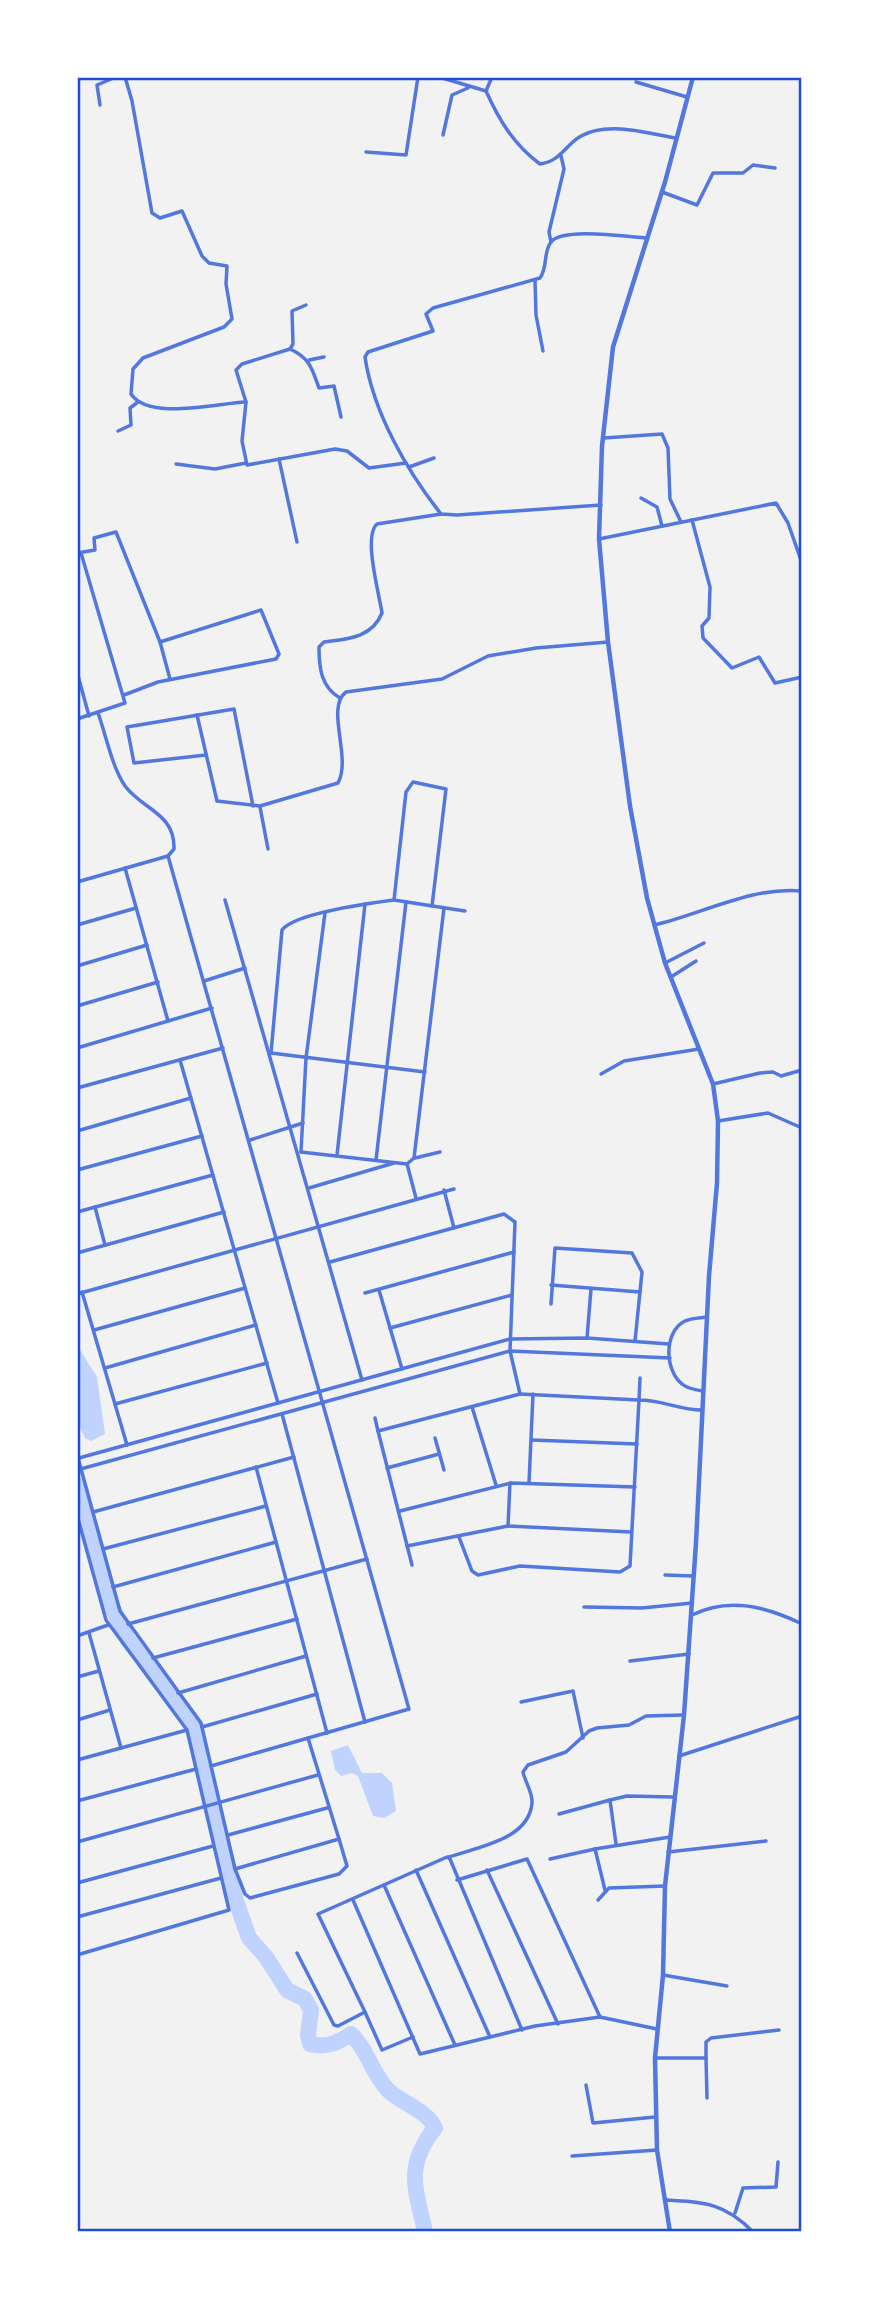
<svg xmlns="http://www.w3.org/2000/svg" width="879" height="2309" font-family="Rubik,sans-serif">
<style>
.water{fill:#bfd3fe}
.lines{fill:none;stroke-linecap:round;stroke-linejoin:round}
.river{stroke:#bfd3fe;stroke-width:16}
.minor{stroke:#5277de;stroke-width:3.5}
.tertiary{stroke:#5277de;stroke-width:4.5}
.neatline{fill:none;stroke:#1d4ed8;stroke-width:2.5}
</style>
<rect width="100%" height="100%" fill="#f2f2f2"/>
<g class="water">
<path d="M77 1345 97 1377 105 1434 91 1441 85 1438 77 1421Z"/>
<path d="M348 1745 362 1773H382L392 1783 396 1811 384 1818 373 1816 358 1776 352 1773 341 1776 335 1770 331 1751Z"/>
</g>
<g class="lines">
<path class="river" d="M77 1485 112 1607 128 1640 194 1723 236 1901 249 1938 266 1957 287 1990 305 1999 311 2010 308 2035 310 2044C326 2048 338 2043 351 2034 368 2050 372 2074 388 2090 402 2104 426 2109 435 2128 404 2167 416 2189 425 2232"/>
<g class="minor">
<path d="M125 77 132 101 152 213 160 218 182 211 202 256 209 263 227 266 226 284 232 319 224 327 143 358 133 369 131 394C149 421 217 403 246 402"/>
<path d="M439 77 486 91"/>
<path d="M492 77 486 91C499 120 514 145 540 164 561 161 564 146 581 136 607 121 648 133 675 138"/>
<path d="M636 82 687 97"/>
<path d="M100 105 97 85 116 77"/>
<path d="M443 135 452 95 468 88"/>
<path d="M366 152 406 155 418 77"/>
<path d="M662 192 697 205 713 173H743L753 165 775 168"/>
<path d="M801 226H802"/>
<path d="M551 242 549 232 564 169 561 156"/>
<path d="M535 280 536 315 543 351"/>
<path d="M290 349 293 344 292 311 306 305"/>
<path d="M309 360 324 357"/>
<path d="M341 417 334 386 319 388C312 369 310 358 290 349L242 364 236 370 246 402 242 441 247 465 335 449 347 451 369 468 406 463"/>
<path d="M118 431 131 425 130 408 138 402"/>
<path d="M604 438 662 434 668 448 670 499 681 522"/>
<path d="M279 459 297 542"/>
<path d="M176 464 215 469 246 463"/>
<path d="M409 467 434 458"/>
<path d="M641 498 657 507 662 526"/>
<path d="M601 505 457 515 441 514C407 471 373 412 365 357L368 352 433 331 426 314 433 308 540 278C548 267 543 252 551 242 563 227 628 237 647 238"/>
<path d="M692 520 710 587 709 618 702 626 703 638 732 668 759 657 775 683 802 677"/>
<path d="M599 539 776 503 788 523 802 563"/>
<path d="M77 553 95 550 94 538 116 532 160 642 170 679"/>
<path d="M77 672 89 716"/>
<path d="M124 695 158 682 276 659 279 654 261 610 160 642"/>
<path d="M340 698C321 687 319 668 319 647L324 642C347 639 372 638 382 613 379 593 363 536 377 524L441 514"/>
<path d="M98 713C106 735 112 767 125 786 143 810 175 813 174 849L168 856"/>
<path d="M197 715 217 801 260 806 338 783C352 757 325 708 346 692L442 679 488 656 536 648 608 642"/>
<path d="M77 719 125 703 81 553"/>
<path d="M206 755 134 763 127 727 234 709 253 806"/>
<path d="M260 807 268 849"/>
<path d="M125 868 168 1021"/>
<path d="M77 882 168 856 409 1709 211 1766"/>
<path d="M225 900 362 1380"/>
<path d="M394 900 465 911"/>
<path d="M77 925 136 908"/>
<path d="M654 925C702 914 752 886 802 891"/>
<path d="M665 963 704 943"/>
<path d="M77 966 147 945"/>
<path d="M671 977 696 961"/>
<path d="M204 981 245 968"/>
<path d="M77 1006 158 982"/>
<path d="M77 1048 212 1008"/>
<path d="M271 1053 282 930C295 913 371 903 394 900L406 792 413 782 446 789 432 906"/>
<path d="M271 1053 425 1072"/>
<path d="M180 1060 278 1403"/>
<path d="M601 1074 624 1061 699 1049"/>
<path d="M713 1084 760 1073 773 1072 781 1076 802 1070"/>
<path d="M77 1088 223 1048"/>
<path d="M718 1121 768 1113 802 1128"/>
<path d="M77 1131 191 1098"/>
<path d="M250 1140 303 1123"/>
<path d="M301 1152 306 1058 325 913"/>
<path d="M301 1152 407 1164 416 1198"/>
<path d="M337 1155 365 904"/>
<path d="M415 1158 440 1152"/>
<path d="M376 1160 406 902"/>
<path d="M407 1164 414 1158 444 908"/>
<path d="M77 1170 202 1136"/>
<path d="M309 1188 394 1163"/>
<path d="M444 1190 454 1228"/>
<path d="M95 1207 105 1245"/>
<path d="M77 1212 213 1175"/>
<path d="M77 1253 224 1212"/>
<path d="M330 1262 504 1214 515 1222 510 1351 520 1394 378 1431 412 1565"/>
<path d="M551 1285 640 1292"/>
<path d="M379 1290 402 1369"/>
<path d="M82 1292 127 1445"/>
<path d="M365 1293 514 1252"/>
<path d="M77 1294 454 1189"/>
<path d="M551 1304 555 1248 632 1253 642 1272 635 1341"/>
<path d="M390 1328 512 1295"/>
<path d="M94 1330 245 1288"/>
<path d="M587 1338 591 1289"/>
<path d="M105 1368 256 1325"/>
<path d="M640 1378 639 1400C663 1400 679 1410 702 1410"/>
<path d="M703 1391C697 1390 688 1389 682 1384 665 1371 663 1332 685 1321 691 1318 701 1318 707 1317"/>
<path d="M115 1404 267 1363"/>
<path d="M472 1407 496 1485"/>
<path d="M282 1414 365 1722"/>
<path d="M375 1418 378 1431"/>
<path d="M435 1438 444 1470"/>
<path d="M532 1440 637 1444"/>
<path d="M78 1458 120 1611 201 1723 235 1869 339 1839 308 1738"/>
<path d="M79 1458 510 1339 587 1338 669 1344"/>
<path d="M256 1467 327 1733"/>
<path d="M387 1468 439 1454"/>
<path d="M77 1470 510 1351 670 1358"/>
<path d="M529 1483 533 1394"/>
<path d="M400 1511 511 1483 635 1487"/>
<path d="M93 1512 294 1457"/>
<path d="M77 1515 106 1620 187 1730 229 1910 77 1955"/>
<path d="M508 1526 510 1483"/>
<path d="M459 1537 472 1571 478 1575 520 1566 620 1572 630 1566 639 1400 520 1394"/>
<path d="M407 1546 508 1526 631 1532"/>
<path d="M103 1549 266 1506"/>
<path d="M665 1575 693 1576"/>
<path d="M113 1587 276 1542"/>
<path d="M584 1607 642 1608 692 1603"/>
<path d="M692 1615C728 1597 764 1606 800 1623"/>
<path d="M802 1620V1626"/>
<path d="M128 1624 367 1559"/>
<path d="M89 1633 121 1748"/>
<path d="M77 1636 108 1625"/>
<path d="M153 1658 297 1619"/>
<path d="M630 1661 689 1654"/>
<path d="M77 1677 99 1671"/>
<path d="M178 1693 306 1656"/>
<path d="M521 1702 573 1691 583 1738"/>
<path d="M77 1720 110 1710"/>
<path d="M202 1727 317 1694"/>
<path d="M679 1756 802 1716"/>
<path d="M77 1760 187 1730"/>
<path d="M610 1800 627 1796 674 1797"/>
<path d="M77 1801 196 1769"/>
<path d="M559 1814 610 1800 616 1844"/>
<path d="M228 1835 327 1808"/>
<path d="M77 1842 318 1775"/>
<path d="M668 1852 766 1841"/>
<path d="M449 1857C477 1847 529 1840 532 1803 533 1793 525 1782 523 1772L528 1765 566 1752 589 1731 597 1728 629 1725 646 1716 684 1715"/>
<path d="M550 1859 595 1849"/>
<path d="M235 1869 245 1894 250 1898 339 1874 347 1866 339 1839"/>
<path d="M416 1870 490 2037"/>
<path d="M487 1870 558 2024"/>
<path d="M457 1880 527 1859 600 2017"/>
<path d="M77 1883 213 1846"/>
<path d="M384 1885 455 2045"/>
<path d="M605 1890 595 1849 670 1837"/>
<path d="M353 1900 420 2054 535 2026 600 2017 657 2029"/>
<path d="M598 1900 609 1888 665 1886"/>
<path d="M77 1917 221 1878"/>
<path d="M297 1953 334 2025 338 2026 365 2012 382 2050 413 2037"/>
<path d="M663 1975 727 1986"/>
<path d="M365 2012 318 1914 447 1857 450 1859 522 2030"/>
<path d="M655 2058H706V2042L711 2038 779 2030"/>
<path d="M706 2058 707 2098"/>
<path d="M586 2085 593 2123 655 2117"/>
<path d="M572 2156 657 2150"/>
<path d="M665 2200C704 2202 725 2203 753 2232"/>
<path d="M735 2213 743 2188 776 2187 778 2162"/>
<path d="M797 2232 802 2230"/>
</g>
<path class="tertiary" d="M670 2232 657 2150 655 2058 663 1975 665 1886 684 1715 696 1543 709 1276 717 1183 718 1121 713 1084 665 963 647 898 630 806 608 642 599 539 602 446 613 347 665 182 693 77"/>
</g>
<rect width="879" height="2309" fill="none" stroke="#ffffff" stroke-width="158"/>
<rect x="79" y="79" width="721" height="2151" class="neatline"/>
</svg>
